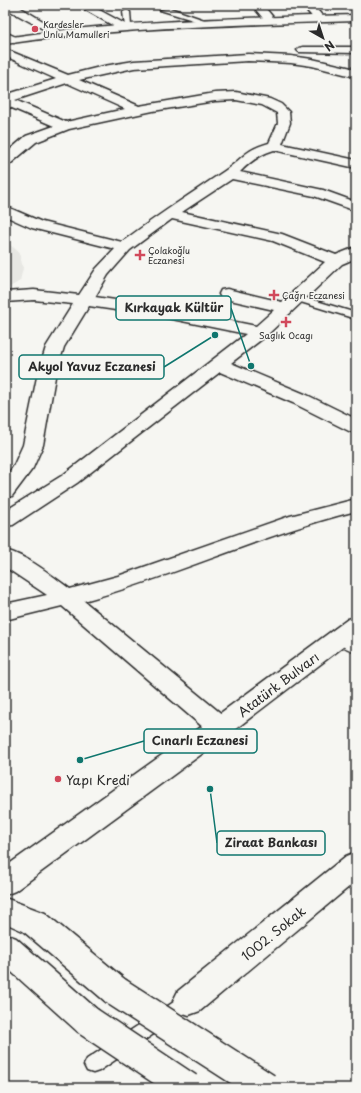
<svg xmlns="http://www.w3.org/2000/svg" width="361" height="1093" font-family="'Playpen Sans',sans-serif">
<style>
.built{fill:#e7e7e3}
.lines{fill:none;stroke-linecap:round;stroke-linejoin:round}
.service-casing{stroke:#2b2b2b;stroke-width:3}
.minor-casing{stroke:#2b2b2b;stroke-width:3}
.secondary-casing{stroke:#2b2b2b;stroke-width:3}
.primary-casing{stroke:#2b2b2b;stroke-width:3}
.service{fill:#f6f6f2;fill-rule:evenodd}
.minor{fill:#f6f6f2;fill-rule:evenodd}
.secondary{fill:#f6f6f2;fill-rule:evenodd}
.primary{fill:#f6f6f2;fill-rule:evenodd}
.secondary-bridge-casing{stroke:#2b2b2b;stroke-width:33;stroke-linecap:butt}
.secondary-bridge{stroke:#f6f6f2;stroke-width:30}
.poi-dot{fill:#d1495b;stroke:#f6f6f2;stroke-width:1.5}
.labels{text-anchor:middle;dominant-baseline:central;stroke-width:3;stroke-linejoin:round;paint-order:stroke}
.far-poi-label{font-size:9px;fill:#2b2b2b;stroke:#f6f6f2;text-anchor:start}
.near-street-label{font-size:13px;fill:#2b2b2b;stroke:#f6f6f2}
.near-poi-label{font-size:13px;fill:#2b2b2b;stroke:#f6f6f2;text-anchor:start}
.leader{fill:none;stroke:#0f766e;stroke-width:1.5}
.callout-dot{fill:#0f766e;stroke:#f6f6f2;stroke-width:1.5}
.callout{fill:#f6f6f2;stroke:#0f766e;stroke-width:1.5}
.callout-label{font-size:12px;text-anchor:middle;font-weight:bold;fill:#2b2b2b}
</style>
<rect width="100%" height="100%" fill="#f6f6f2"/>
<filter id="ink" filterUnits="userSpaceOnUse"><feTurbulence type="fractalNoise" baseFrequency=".025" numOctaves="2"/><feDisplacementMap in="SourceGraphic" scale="8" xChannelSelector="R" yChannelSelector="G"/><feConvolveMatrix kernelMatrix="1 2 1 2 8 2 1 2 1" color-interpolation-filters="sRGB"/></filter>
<g filter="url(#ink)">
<path class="built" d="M5 241 19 252 23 268 20 281 5 290Z"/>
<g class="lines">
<g class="service-casing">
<g id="service">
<path d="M170 8 210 22 211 23 206 24 160 10Z"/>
<path d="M127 10 130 12 131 26 128 28 125 26 123 12Z"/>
<path d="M297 295 356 313V319L294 300 292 298Z"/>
<path d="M189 993 195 996 198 1001 195 1006 99 1071 93 1073 87 1071 84 1065 87 1059 183 996Z"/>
</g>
</g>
<g class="minor-casing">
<g id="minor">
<path d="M5 5H16L63 33 58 36 54 35 5 8Z"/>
<path d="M77 5H90L127 25 128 27 123 30 119 29Z"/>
<path d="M252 5H263L276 21 275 23H267Z"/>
<path d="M302 5H313L325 19 320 22 316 21Z"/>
<path d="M5 32 18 38 20 40 14 43 5 39Z"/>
<path d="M303 47H356V53L299 52 297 50 299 48Z"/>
<path d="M5 49 68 75 104 66 134 61 248 54 291 56 312 59 356 69V77L312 66 291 63 248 61 134 68 79 80 139 106 215 93 236 92 270 99 281 104 289 112 290 123 282 144 356 160V168L274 150C260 154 250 162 240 172L323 190 356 202V211L314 196 232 179 182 212 282 234 336 255 356 247V258L342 264 266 336 231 363 307 395 356 419V433L349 431 293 403 220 372 77 483 13 525 5 526V511L63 475 246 334 162 317 89 306 64 347 55 377 43 445 33 468 12 496 5 498V478L13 467 23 445 37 377 46 347 73 304 34 300 5 302V292L34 290 79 295 96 269 115 249 32 228 5 216V206L42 222 122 242C155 217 189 195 223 172 242 160 244 150 269 143L278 123 277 113 262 105 236 100 215 101 153 111 69 129 36 142 10 164 5 165V154L26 136 54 126 5 105V95L56 79 5 56ZM67 83 125 109 66 122 15 100ZM172 219 273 241 325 262 282 302 227 289 221 290 219 294 221 298 274 310 256 326 162 307 95 297 108 275 130 250Z"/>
<path d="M356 499V511C263 534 176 576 84 601L229 720 233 727 229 734 220 736 211 734 62 606 5 620V604L47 595 5 567V550C28 556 51 575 70 589L118 576 290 516Z"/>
<path d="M343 627 356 632V652C346 649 337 644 331 635L335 629Z"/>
<path d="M356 852V881L200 1011 189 1015 178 1011 173 1001 178 991 346 856Z"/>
</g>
</g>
<g class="secondary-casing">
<g id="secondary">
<path d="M356 617V637L229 734 15 891 5 895V867L211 720 348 619Z"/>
<path d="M5 898 45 913 128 982 133 992 128 1002 117 1006 106 1002 23 931 5 923Z"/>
<path d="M5 934 16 938 100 1012 105 1022 100 1032 89 1037 78 1032 5 966Z"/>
</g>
</g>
<g class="primary-casing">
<path id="primary" d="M356 15V21C238 25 121 27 5 44V38C122 20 238 18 356 15Z"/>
</g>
<use href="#service" class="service"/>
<use href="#minor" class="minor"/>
<use href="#secondary" class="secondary"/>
<use href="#primary" class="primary"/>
<g class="secondary-bridge-casing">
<g id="secondary-bridge">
<path d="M117 992 266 1088"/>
<path d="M89 1022 188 1088"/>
</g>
</g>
<use href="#secondary-bridge" class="secondary-bridge"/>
</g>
</g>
<g class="poi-dot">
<circle cx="35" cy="29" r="4"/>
<path d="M138 249h4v4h4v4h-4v4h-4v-4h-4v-4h4z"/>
<path d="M272 289h4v4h4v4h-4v4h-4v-4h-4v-4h4z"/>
<path d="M284 316h4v4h4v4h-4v4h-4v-4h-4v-4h4z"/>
<circle cx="58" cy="779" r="4"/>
</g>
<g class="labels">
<g class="far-poi-label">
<text x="43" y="24">Kardesler<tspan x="43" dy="10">Unlu Mamulleri</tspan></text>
<text x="148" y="250">Çolakoğlu<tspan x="148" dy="10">Eczanesi</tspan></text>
<text x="282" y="295">Çağrı Eczanesi</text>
<text x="286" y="335" text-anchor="middle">Saglık Ocagı</text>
</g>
<g class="near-street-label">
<text transform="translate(278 684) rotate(-37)">Atatürk Bulvarı</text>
<text transform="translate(273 933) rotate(-39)">1002. Sokak</text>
</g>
<g class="near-poi-label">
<text x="66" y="779">Yapı Kredi</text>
</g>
</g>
<path class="leader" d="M251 366L231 308M215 335L164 367M80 760L144 741M210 789L217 843"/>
<g class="callout-dot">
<circle cx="251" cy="366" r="4"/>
<circle cx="215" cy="335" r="4"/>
<circle cx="80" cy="760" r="4"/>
<circle cx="210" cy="789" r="4"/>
</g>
<g class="callout">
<rect x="116" y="296" width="115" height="24" rx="4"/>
<rect x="19" y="355" width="145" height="24" rx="4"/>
<rect x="144" y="729" width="113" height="24" rx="4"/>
<rect x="217" y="831" width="108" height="24" rx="4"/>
</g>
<g class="callout-label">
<text x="174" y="312">Kırkayak Kültür</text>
<text x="92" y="371">Akyol Yavuz Eczanesi</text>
<text x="200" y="745">Cınarlı Eczanesi</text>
<text x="271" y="847">Ziraat Bankası</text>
</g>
<rect width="361" height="1093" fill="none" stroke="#f6f6f2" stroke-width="20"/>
<rect x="10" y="10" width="341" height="1073" fill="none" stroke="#2b2b2b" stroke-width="1.5" filter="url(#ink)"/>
<g transform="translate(323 38) rotate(141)" stroke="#f6f6f2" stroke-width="3" paint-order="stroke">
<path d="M0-3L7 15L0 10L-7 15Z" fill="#2b2b2b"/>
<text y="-6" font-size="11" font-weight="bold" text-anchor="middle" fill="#2b2b2b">N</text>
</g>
</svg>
